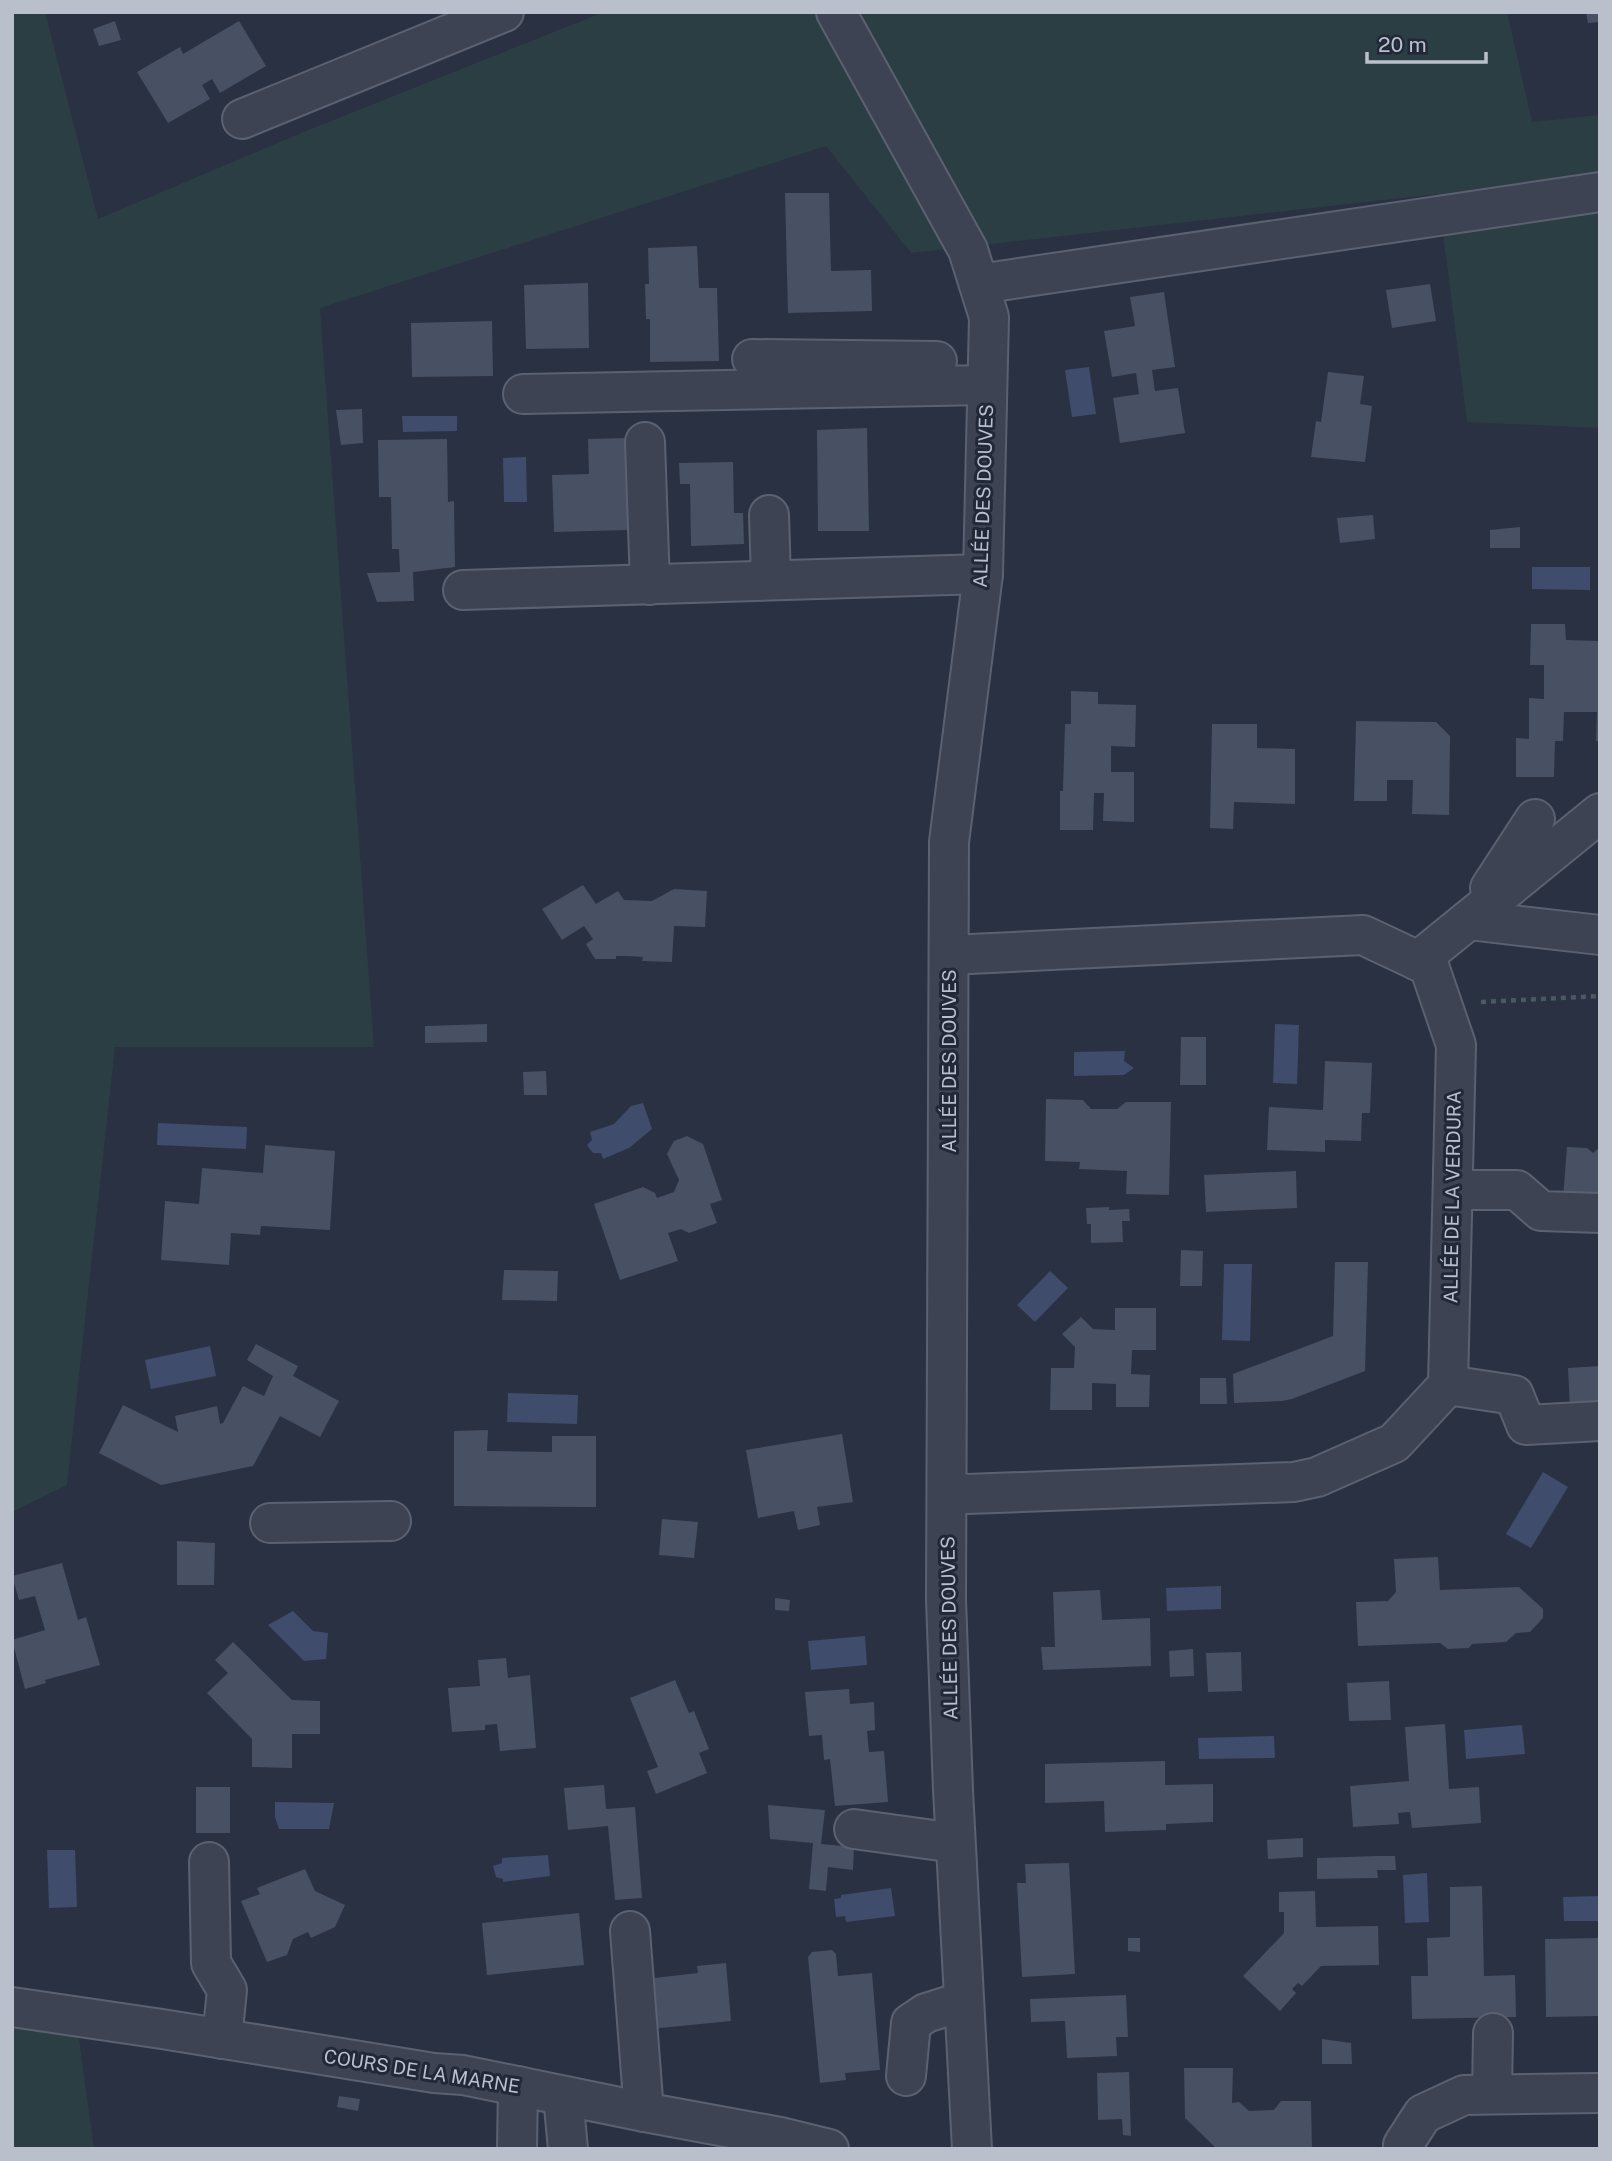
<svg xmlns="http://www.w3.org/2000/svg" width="1612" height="2161" font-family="'Public Sans',sans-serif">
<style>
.green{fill:#2b3e44}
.water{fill:#3f4c6b}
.building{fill:#485064}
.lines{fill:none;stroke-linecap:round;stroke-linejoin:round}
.minor-casing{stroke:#5b6170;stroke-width:42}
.path{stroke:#495b60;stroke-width:4.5;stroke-dasharray:5 5;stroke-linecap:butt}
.minor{stroke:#3d4352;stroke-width:38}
.labels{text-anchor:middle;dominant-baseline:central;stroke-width:6;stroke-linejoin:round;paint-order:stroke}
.street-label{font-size:19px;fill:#babfcc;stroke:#212838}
</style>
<rect width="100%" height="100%" fill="#293143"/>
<g class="green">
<path d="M12 12H45L98 219 301 133 604 12H1507L1532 122 1600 115V428L1467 422 1438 194 911 253 826 146 320 308 374 1047H115L67 1485 12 1512Z"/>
<path d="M12 2010 78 2032 94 2149H12Z"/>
</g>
<g class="water">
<path d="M1089 367 1096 414 1072 417 1065 370Z"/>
<path d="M402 416H457V431L403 432Z"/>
<path d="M526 457 527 502H504L503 458Z"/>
<path d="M1532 567H1590V590L1532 589Z"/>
<path d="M1275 1024 1299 1025 1297 1084 1273 1083Z"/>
<path d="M1125 1051 1124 1061 1134 1068 1124 1075 1074 1076V1052Z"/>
<path d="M643 1103 652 1129 629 1148 603 1159 601 1153H593L587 1145 592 1140 590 1132 614 1124 631 1106Z"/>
<path d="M158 1123 247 1127 246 1149 157 1145Z"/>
<path d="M1224 1264H1252L1250 1341 1222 1340Z"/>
<path d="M1050 1271 1068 1288 1035 1322 1017 1305Z"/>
<path d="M210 1346 216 1376 151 1389 145 1360Z"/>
<path d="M508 1393 578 1395 577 1424 507 1422Z"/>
<path d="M1543 1472 1568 1487 1531 1548 1506 1534Z"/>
<path d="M1221 1586V1609L1167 1611 1166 1588Z"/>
<path d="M293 1611 313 1631 328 1633 326 1659 304 1661 268 1625Z"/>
<path d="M865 1636 867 1665 811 1670 808 1641Z"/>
<path d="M1522 1725 1525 1754 1466 1759 1464 1730Z"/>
<path d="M1274 1736 1275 1758 1199 1759 1198 1738Z"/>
<path d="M275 1802 334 1803 329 1829H279L275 1817Z"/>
<path d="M47 1850H75L77 1907 49 1908Z"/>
<path d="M548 1855 550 1876 503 1882V1879L496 1877 493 1866 502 1863V1858Z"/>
<path d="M1427 1873 1429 1922 1405 1923 1403 1875Z"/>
<path d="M891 1888 895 1916 846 1922 845 1916 836 1917 834 1899 841 1898V1895Z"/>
<path d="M1600 1896V1921H1564L1563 1897Z"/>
</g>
<g class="building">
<path d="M1586 12H1600V22L1588 23Z"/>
<path d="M115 21 121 40 99 46 93 29Z"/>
<path d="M239 21 266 66 220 93 212 79 202 85 210 99 168 123 137 72 180 47 183 54Z"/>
<path d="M785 193H829L831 271 871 270 872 311 788 313Z"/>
<path d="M697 246 699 288H717L719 361 650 362V319H646L645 284H649L648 248Z"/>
<path d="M588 283 589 348 526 349 524 285Z"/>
<path d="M1430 284 1436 321 1392 328 1386 290Z"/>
<path d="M1164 292 1175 367 1152 370 1155 391 1178 388 1185 433 1120 443 1113 398 1139 394 1136 373 1112 377 1104 331 1135 326 1130 297Z"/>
<path d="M492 321 493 376 412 377 411 323Z"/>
<path d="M1328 372 1364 376 1360 404 1372 406 1365 462 1311 457 1316 421 1321 422Z"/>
<path d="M362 409 363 443 341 445 336 410Z"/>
<path d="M867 428 869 531H818L817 430Z"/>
<path d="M626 438 628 530 554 532 552 475 589 474 588 439Z"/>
<path d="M447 439 448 502 454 501 455 567 413 572 414 601 377 602 367 573 400 572 399 549H392L391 497H379L378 440Z"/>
<path d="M733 462 734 513H743L744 544 691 546 690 484H680L679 463Z"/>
<path d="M1373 515 1375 539 1340 543 1337 518Z"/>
<path d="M1520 527V548H1490V530Z"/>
<path d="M1531 624H1565L1566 640 1600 641V741H1596L1597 712H1564L1563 741H1555L1554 777H1516V738L1529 739V698L1544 699V665H1530Z"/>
<path d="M1071 691 1098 692V704L1136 705 1135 747 1111 746V772H1134V822L1103 821 1104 793H1094L1093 830H1060V791H1063L1065 724H1071Z"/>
<path d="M1356 721 1436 722 1450 736 1449 815 1412 814 1413 780H1387V801H1354Z"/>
<path d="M1212 724H1257V748L1295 749V804L1234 802 1233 829 1210 828Z"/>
<path d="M583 885 596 904 618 891 624 900 652 901 674 889 707 891 705 927 674 926 672 962 642 961 643 957 627 956H616V959H595L586 944 593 939 584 926 562 940 542 909Z"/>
<path d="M487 1024V1042L425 1043V1026Z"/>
<path d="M1181 1037H1206V1085H1180Z"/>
<path d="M1325 1061 1372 1063 1370 1113H1362L1361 1141 1325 1140V1152L1267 1150 1269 1107 1323 1110Z"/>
<path d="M546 1071 547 1095H524L523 1072Z"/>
<path d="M1046 1099 1083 1100 1091 1109H1117L1126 1102H1171L1169 1195 1126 1194 1127 1171 1079 1169 1080 1162 1045 1161Z"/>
<path d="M687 1136 703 1144 722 1200 710 1204 717 1223 689 1233 681 1229 668 1233 678 1261 620 1280 594 1204 643 1187 655 1193 657 1198 674 1192 679 1180 667 1154 674 1141Z"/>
<path d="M265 1145 335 1151 330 1230 261 1226 260 1235 231 1233 229 1265 161 1260 165 1201 199 1204 202 1168 263 1173Z"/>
<path d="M1567 1147 1587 1148 1593 1153 1600 1147V1200L1563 1199Z"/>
<path d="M1296 1171 1297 1208 1206 1212 1204 1175Z"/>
<path d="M1109 1207V1210L1129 1209 1130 1221H1122L1123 1242 1091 1243V1224H1087L1086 1208Z"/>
<path d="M1181 1250 1203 1251 1202 1286H1180Z"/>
<path d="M1335 1262H1368L1365 1371 1292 1399 1282 1401 1234 1403 1233 1374 1333 1336Z"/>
<path d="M504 1270 558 1271 557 1301 502 1300Z"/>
<path d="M1115 1308H1156V1350H1132L1131 1374 1150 1375 1149 1407H1116V1384L1092 1383V1410H1050L1051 1368H1074L1075 1347 1062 1334 1081 1317 1093 1329 1115 1330Z"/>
<path d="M256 1344 298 1366 293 1376 339 1401 320 1437 280 1416 253 1466 161 1485 99 1453 123 1405 178 1432 175 1416 217 1406 220 1424 223 1423 243 1386 264 1396 273 1376 247 1360Z"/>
<path d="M1600 1366V1407L1570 1409 1568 1368Z"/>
<path d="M1200 1378H1226L1227 1404H1200Z"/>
<path d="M488 1430 487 1451 552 1452V1436H596V1507L454 1506V1431Z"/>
<path d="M842 1434 853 1502 817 1507 820 1525 798 1530 794 1511 758 1518 746 1450Z"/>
<path d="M662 1519 698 1522 694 1558 659 1555Z"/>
<path d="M177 1541 215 1543 214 1585H177Z"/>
<path d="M1438 1557 1440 1590 1519 1587 1543 1609V1618L1530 1632 1516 1633 1506 1642 1472 1644 1469 1648 1448 1649 1440 1643 1358 1646 1356 1602 1388 1601 1396 1592 1394 1559Z"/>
<path d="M62 1563 78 1620 86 1617 100 1665 45 1680 46 1683 25 1689 12 1640 45 1630 35 1596 19 1600 12 1576Z"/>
<path d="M1100 1590 1102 1620 1150 1618 1151 1666 1043 1670 1041 1647H1055L1053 1592Z"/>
<path d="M775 1598 790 1600 789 1611 775 1610Z"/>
<path d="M233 1642 292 1700 320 1701V1734H292V1768L252 1767V1739L207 1693 228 1673 215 1660Z"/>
<path d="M1193 1649 1194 1676 1170 1677 1169 1651Z"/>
<path d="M1241 1652 1242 1691 1208 1692 1206 1653Z"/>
<path d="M506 1658 508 1678 530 1675 536 1748 500 1751 497 1724 485 1725V1730L452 1732 448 1688 480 1686 478 1660Z"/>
<path d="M675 1680 689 1713 694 1711 709 1749 699 1753 707 1773 656 1794 647 1771 658 1767 630 1698Z"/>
<path d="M1389 1681 1391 1720 1349 1721 1347 1683Z"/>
<path d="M849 1689 850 1704 874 1702 875 1730 867 1731 869 1752 884 1751 888 1802 835 1806 830 1759 824 1760 822 1735 809 1736 805 1692Z"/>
<path d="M1445 1724 1449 1789 1479 1787 1481 1823 1412 1828 1410 1812 1398 1813 1399 1824 1353 1827 1350 1786 1409 1781 1405 1727Z"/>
<path d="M1165 1761V1785L1213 1784V1822L1166 1824V1830L1105 1832 1104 1801 1045 1803V1764Z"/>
<path d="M604 1785 606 1809 635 1807 642 1898 615 1900 608 1826 568 1830 564 1788Z"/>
<rect x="196" y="1787" width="34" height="46"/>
<path d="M768 1805 825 1810 821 1844 854 1847 853 1870 828 1867 826 1891 809 1889 813 1843 770 1839Z"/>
<path d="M1303 1838V1857L1268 1859 1267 1840Z"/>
<path d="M1377 1856H1395L1396 1870H1377L1378 1878 1317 1879V1858Z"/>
<path d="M1069 1863 1075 1974 1022 1977 1017 1883H1026L1025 1864Z"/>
<path d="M305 1869 315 1891 345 1905 335 1927 311 1938 308 1932 293 1939 287 1955 267 1962 241 1901 260 1894 257 1888Z"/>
<path d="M1482 1886 1484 1976 1515 1975 1516 2017 1412 2019 1411 1976H1428L1427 1938 1450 1937V1887Z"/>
<path d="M1315 1891 1316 1927 1378 1926 1379 1965 1321 1966 1302 1986 1298 1983 1292 1989 1296 1993 1280 2011 1243 1976 1284 1933V1912H1279V1892Z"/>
<path d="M579 1913 584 1965 487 1975 482 1923Z"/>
<path d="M1128 1938H1140V1952L1128 1951Z"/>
<path d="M1600 1938V2016L1546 2017 1545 1939Z"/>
<path d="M832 1950 836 1954 838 1976 872 1973 880 2070 845 2073 846 2080 820 2083 808 1957 812 1952Z"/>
<path d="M726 1963 731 2021 650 2029 645 1979 698 1973 697 1966Z"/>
<path d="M1126 1995 1128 2037H1116L1117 2056 1067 2058 1065 2021 1031 2022 1030 1999Z"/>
<path d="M1322 2039 1351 2043 1352 2064H1322Z"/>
<path d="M1184 2068H1233L1232 2103 1239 2102 1249 2111 1274 2110 1281 2101H1311L1312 2149H1217L1185 2118Z"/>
<path d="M1129 2072 1131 2136 1123 2135 1122 2119 1098 2120 1097 2073Z"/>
<path d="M339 2096 360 2099 358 2111 337 2107Z"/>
</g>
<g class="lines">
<g class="minor-casing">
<g id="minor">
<path d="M836 12 968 250 989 317 983 574 949 842 946 1600 953 1790 972 2149"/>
<path d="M242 119 504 12"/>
<path d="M979 284 1600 192"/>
<path d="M752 359 937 361"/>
<path d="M523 394 987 385"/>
<path d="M645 442 650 585"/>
<path d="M769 515 771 580"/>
<path d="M463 590 983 574"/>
<path d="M1490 888 1535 819"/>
<path d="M1469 920 1600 935"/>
<path d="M1418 961 1600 813"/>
<path d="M1453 1190H1517L1541 1211 1600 1213"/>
<path d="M1448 1385 1514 1395 1526 1425 1600 1421"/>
<path d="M947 1490 967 1494 1294 1482 1317 1477 1394 1443 1448 1385 1456 1045 1429 966 1363 935 949 955"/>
<path d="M270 1523 391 1521"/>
<path d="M854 1829 955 1843"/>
<path d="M209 1862 211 1963 227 1990 222 2039"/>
<path d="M630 1931 644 2112"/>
<path d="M12 2007 162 2029 434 2073 463 2075 644 2112 780 2137 829 2149"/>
<path d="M906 2076 911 2023 926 2013 964 2001"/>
<path d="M1492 2094 1493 2033"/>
<path d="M563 2096 568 2149"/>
<path d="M517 2149 518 2086"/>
<path d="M1403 2149V2145L1423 2114 1464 2095 1600 2093"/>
</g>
</g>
<path class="path" d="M1481 1002 1600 996"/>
<use href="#minor" class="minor"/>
</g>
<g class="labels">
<g class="street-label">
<text transform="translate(983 496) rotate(-88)">ALLÉE DES DOUVES</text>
<text transform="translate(949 1061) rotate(-90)">ALLÉE DES DOUVES</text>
<text transform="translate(1452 1197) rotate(-89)">ALLÉE DE LA VERDURA</text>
<text transform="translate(949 1628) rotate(-91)">ALLÉE DES DOUVES</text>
<text transform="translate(422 2071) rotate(9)">COURS DE LA MARNE</text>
</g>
</g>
<rect width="1612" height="2161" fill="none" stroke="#babfcc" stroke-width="28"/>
<path d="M1367 52v10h119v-10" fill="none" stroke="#babfcc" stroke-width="3.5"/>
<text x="1378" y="52" font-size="21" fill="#babfcc" stroke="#212838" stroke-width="5" paint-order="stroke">20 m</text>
</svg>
